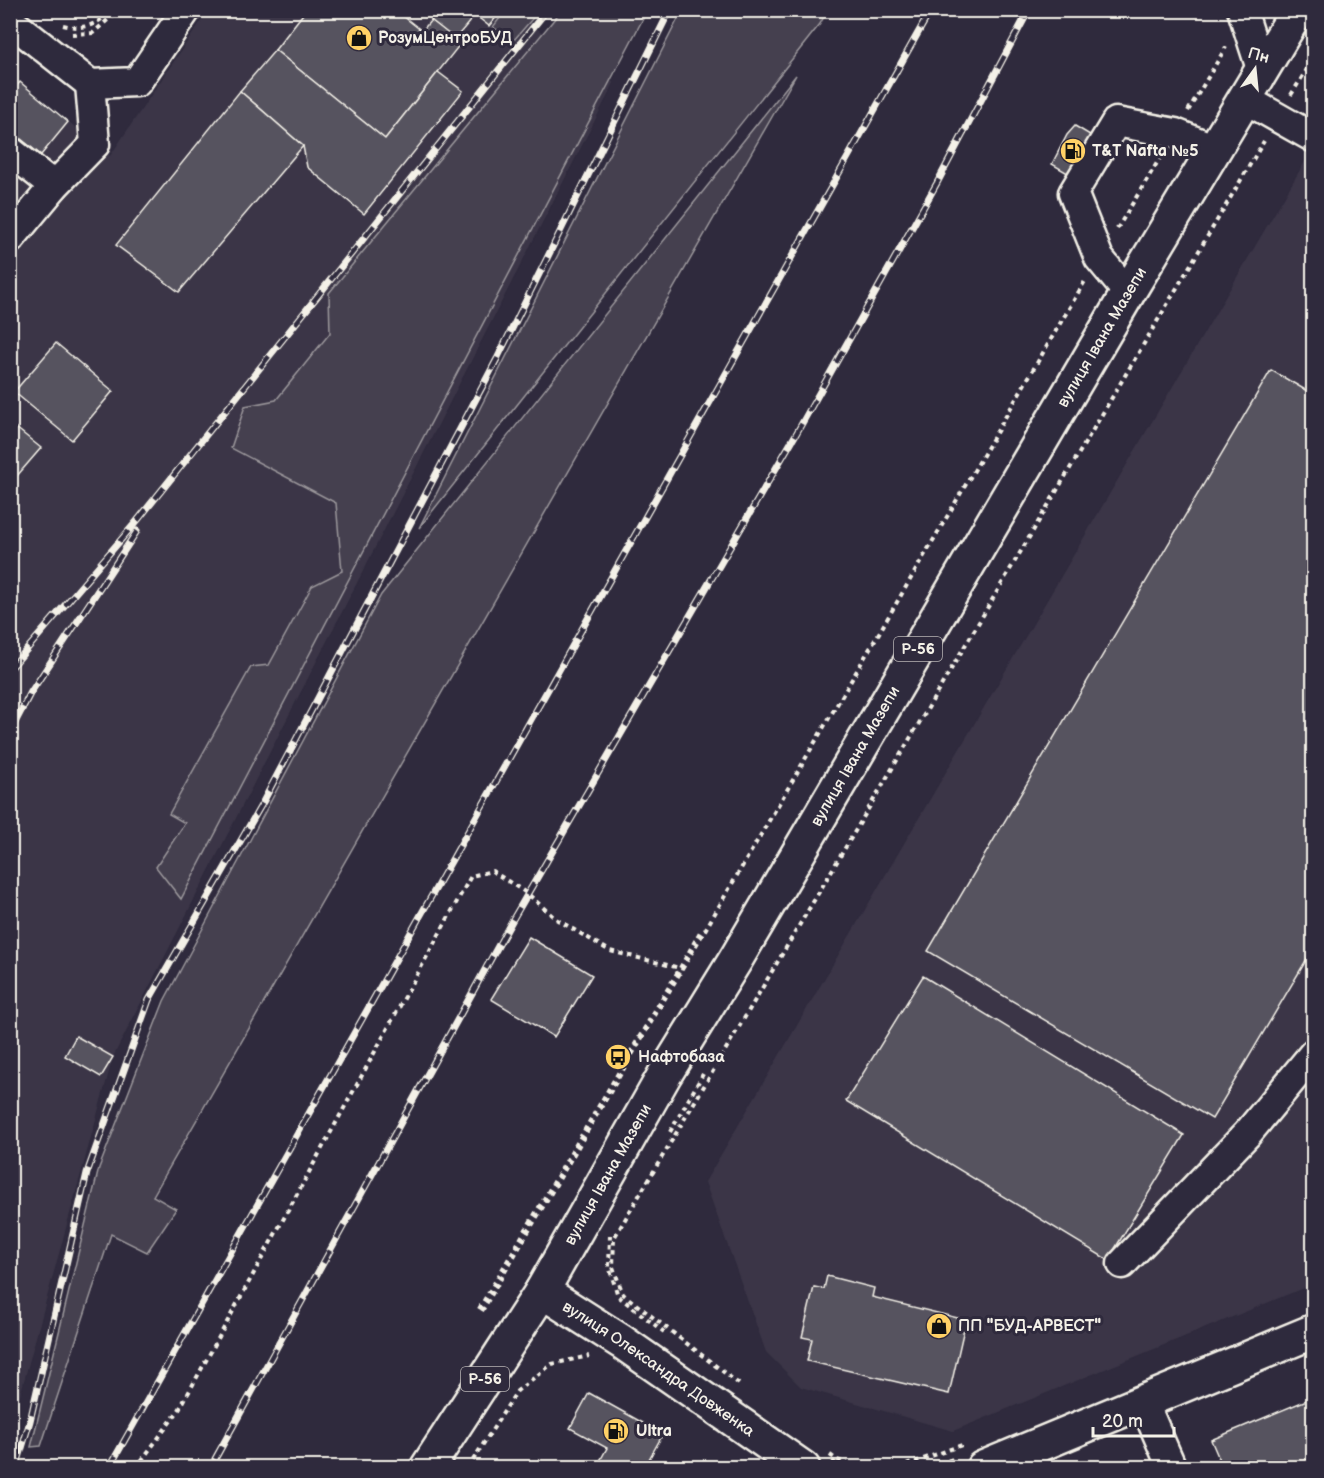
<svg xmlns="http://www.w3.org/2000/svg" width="1324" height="1478" font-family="'Balsamiq Sans',sans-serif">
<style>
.built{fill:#3b3647}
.green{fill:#454050;stroke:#9c989c;stroke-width:1.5}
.building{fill:#56525f;stroke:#f4f1e8;stroke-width:1.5}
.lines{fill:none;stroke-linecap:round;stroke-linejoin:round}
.minor-casing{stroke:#f4f1e8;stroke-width:33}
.major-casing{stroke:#f4f1e8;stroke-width:38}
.path{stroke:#f4f1e8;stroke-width:4;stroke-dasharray:4.5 4.5;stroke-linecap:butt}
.minor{stroke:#2f2a3d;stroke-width:28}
.major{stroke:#2f2a3d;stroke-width:33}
.rail-casing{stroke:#f4f1e8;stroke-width:7}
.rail{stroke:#2f2a3d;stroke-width:4.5;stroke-dasharray:14;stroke-linecap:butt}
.labels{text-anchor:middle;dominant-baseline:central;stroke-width:6;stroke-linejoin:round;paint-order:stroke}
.shield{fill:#2f2a3d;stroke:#b9b5b5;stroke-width:1.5}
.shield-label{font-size:15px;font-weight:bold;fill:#f4f1e8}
.poi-label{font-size:16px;font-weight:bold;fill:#f4f1e8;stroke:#2f2a3d;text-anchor:start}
.street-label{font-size:16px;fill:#f4f1e8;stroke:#2f2a3d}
</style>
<rect width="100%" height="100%" fill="#2f2a3d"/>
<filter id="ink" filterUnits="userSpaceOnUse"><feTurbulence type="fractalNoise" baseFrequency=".0167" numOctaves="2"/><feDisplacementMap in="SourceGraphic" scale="12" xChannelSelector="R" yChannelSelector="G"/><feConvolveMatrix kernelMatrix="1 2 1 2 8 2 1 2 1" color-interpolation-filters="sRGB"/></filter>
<g filter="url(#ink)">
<g class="built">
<path d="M208 11H512L614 83 113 1057 11 1428V74L110 156Z"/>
<path d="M1313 100V1284L953 1431 801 1387 766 1352 705 1182 1310 153 1302 119Z"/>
</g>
<g class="green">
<path d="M506 10H539V11L513 41 493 27Z"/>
<path d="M561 11H647L181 899 156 867 185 823 169 814 251 667 269 665 312 586 342 571 336 503 231 448 245 406 276 400 330 333 329 293Z"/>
<path d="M682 11H827L820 24 419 528Z"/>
<path d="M796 75 153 1196 176 1209 147 1252 111 1234 41 1446 31 1447 99 1168 164 1001 381 595Z"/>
</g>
<g class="building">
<path d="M306 10H408L403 16 422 31 431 20 461 43 385 139 275 50Z"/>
<path d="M439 10H502L489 26 475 15 455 39 431 20Z"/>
<path d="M275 50 385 139 438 72 463 91 364 214 307 167 303 146 240 91Z"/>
<path d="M20 82 68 122 41 155 10 130V93Z"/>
<path d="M240 91 303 146 179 292 116 245Z"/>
<path d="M1075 126 1095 138 1071 175 1052 164 1067 135Z"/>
<path d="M56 343 113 391 72 440 14 392Z"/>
<path d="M1271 370 1314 395V947L1212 1119 928 951Z"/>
<path d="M10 423 41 448 10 484Z"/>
<path d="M529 937 592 975 554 1037 491 999Z"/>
<path d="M923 976 1184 1135 1108 1260 846 1101Z"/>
<path d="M76 1036 113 1057 101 1077 65 1056Z"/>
<path d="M827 1276 874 1288 872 1297 966 1320 949 1394 807 1361 812 1339 802 1337 814 1287 824 1289Z"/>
<path d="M589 1393 663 1434 644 1468H596L607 1448 570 1428Z"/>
<path d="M1314 1397V1457L1289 1468H1223L1211 1440Z"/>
</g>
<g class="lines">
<g class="minor-casing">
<g id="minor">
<path d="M1242 10 1262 72"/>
<path d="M10 21 90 84 137 82 186 10"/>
<path d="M1245 99 1314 138"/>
<path d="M10 151 54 186"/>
<path d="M10 239 54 186 95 144 90 84"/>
<path d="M1128 293 1099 258 1073 193 1116 122 1175 133 1215 149"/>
<path d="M1122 1264 1247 1134 1314 1053"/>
<path d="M1143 1401 1172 1468"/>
</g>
</g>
<g class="major-casing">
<g id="major">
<path id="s1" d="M542 1291 622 1342 803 1468"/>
<path id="s2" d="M427 1468 542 1291 665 1074 736 959 1128 293 1298 10"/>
<path d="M983 1468 1314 1331"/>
</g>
</g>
<g class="path">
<path d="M63 25C84 30 96 26 112 10"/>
<path d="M72 34 93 33 119 10"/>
<path d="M1291 95 1314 58"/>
<path d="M1188 111 1226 47"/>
<path d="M1117 229 1160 158"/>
<path d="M670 1132 703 1074"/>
<path d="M610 1235 609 1267 618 1296 664 1332"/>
<path d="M479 1309 680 968 701 930"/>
<path d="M482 1311 1085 281"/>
<path d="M739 1384 623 1294 613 1267 614 1238 1264 141"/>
<path d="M830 1455 837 1460 860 1468"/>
<path d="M832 1461 848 1468"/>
<path d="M136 1468 179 1410 471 876 492 871 528 894 556 919 610 951 684 969"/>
<path d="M468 1468 517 1391 552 1364 589 1356"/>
<path d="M898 1468 962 1445"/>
<path d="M913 1468C928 1463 941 1464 955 1458"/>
</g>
<use href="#minor" class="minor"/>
<use href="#major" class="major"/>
<g class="rail-casing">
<g id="rail">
<path d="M10 669 137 521 547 10"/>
<path d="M10 732 31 692 137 531"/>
<path d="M215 1459 513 919 796 434 937 183 1029 10"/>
<path d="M16 1468 30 1421 87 1173 149 1000 263 802 393 556 497 359 670 10"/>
<path d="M109 1468 931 10"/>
</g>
</g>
<use href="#rail" class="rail"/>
</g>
</g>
<defs>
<g id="shop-disc" transform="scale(1.35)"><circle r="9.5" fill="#ffd166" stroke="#2f2a3d"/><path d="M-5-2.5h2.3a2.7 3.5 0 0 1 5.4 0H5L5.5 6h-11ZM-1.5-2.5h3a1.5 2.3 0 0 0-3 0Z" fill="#111"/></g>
<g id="fuel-disc" transform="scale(1.35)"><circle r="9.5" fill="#ffd166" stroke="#2f2a3d"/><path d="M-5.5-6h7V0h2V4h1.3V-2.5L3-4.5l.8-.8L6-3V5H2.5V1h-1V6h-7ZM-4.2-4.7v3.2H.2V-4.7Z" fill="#111"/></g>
<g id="bus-disc" transform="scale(1.35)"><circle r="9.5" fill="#ffd166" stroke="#2f2a3d"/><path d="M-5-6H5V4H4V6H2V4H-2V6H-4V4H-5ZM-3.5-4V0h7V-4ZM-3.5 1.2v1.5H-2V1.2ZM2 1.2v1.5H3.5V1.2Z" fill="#111"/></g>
</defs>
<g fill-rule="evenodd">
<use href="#shop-disc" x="359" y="38"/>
<use href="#fuel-disc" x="1073" y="151"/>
<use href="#bus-disc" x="618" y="1057"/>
<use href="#shop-disc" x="939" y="1326"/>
<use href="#fuel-disc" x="616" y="1431"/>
</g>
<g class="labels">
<g class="shield">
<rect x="894" y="637" width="48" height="24" rx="4.5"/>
<rect x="461" y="1367" width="48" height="24" rx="4.5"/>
</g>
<g class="shield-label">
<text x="918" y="649">Р-56</text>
<text x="485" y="1379">Р-56</text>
</g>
<g class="poi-label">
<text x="378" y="38">РозумЦентроБУД</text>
<text x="1092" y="151">Т&amp;T Nafta №5</text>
<text x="638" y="1057">Нафтобаза</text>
<text x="958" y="1326">ПП "БУД-АРВЕСТ"</text>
<text x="636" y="1431">Ultra</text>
</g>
<g class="street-label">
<text stroke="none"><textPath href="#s2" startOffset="1317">вулиця Івана Мазепи</textPath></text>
<text stroke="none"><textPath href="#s2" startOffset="831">вулиця Івана Мазепи</textPath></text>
<text stroke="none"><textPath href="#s2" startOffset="345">вулиця Івана Мазепи</textPath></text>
<text stroke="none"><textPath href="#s1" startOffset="140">вулиця Олександра Довженка</textPath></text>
</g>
</g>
<rect width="1324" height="1478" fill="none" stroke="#2f2a3d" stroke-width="36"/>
<rect x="18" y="18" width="1288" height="1442" fill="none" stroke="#f4f1e8" stroke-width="2" filter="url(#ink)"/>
<g transform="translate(1255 69) rotate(15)" stroke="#2f2a3d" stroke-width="4.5" paint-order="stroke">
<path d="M0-4.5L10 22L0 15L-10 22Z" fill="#f4f1e8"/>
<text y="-9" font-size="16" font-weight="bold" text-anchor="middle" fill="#f4f1e8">Пн</text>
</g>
<path d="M1093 1427v9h81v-9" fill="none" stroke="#f4f1e8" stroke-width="3"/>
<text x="1102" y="1427" font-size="18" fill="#f4f1e8" stroke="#2f2a3d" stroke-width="4.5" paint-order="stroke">20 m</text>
</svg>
